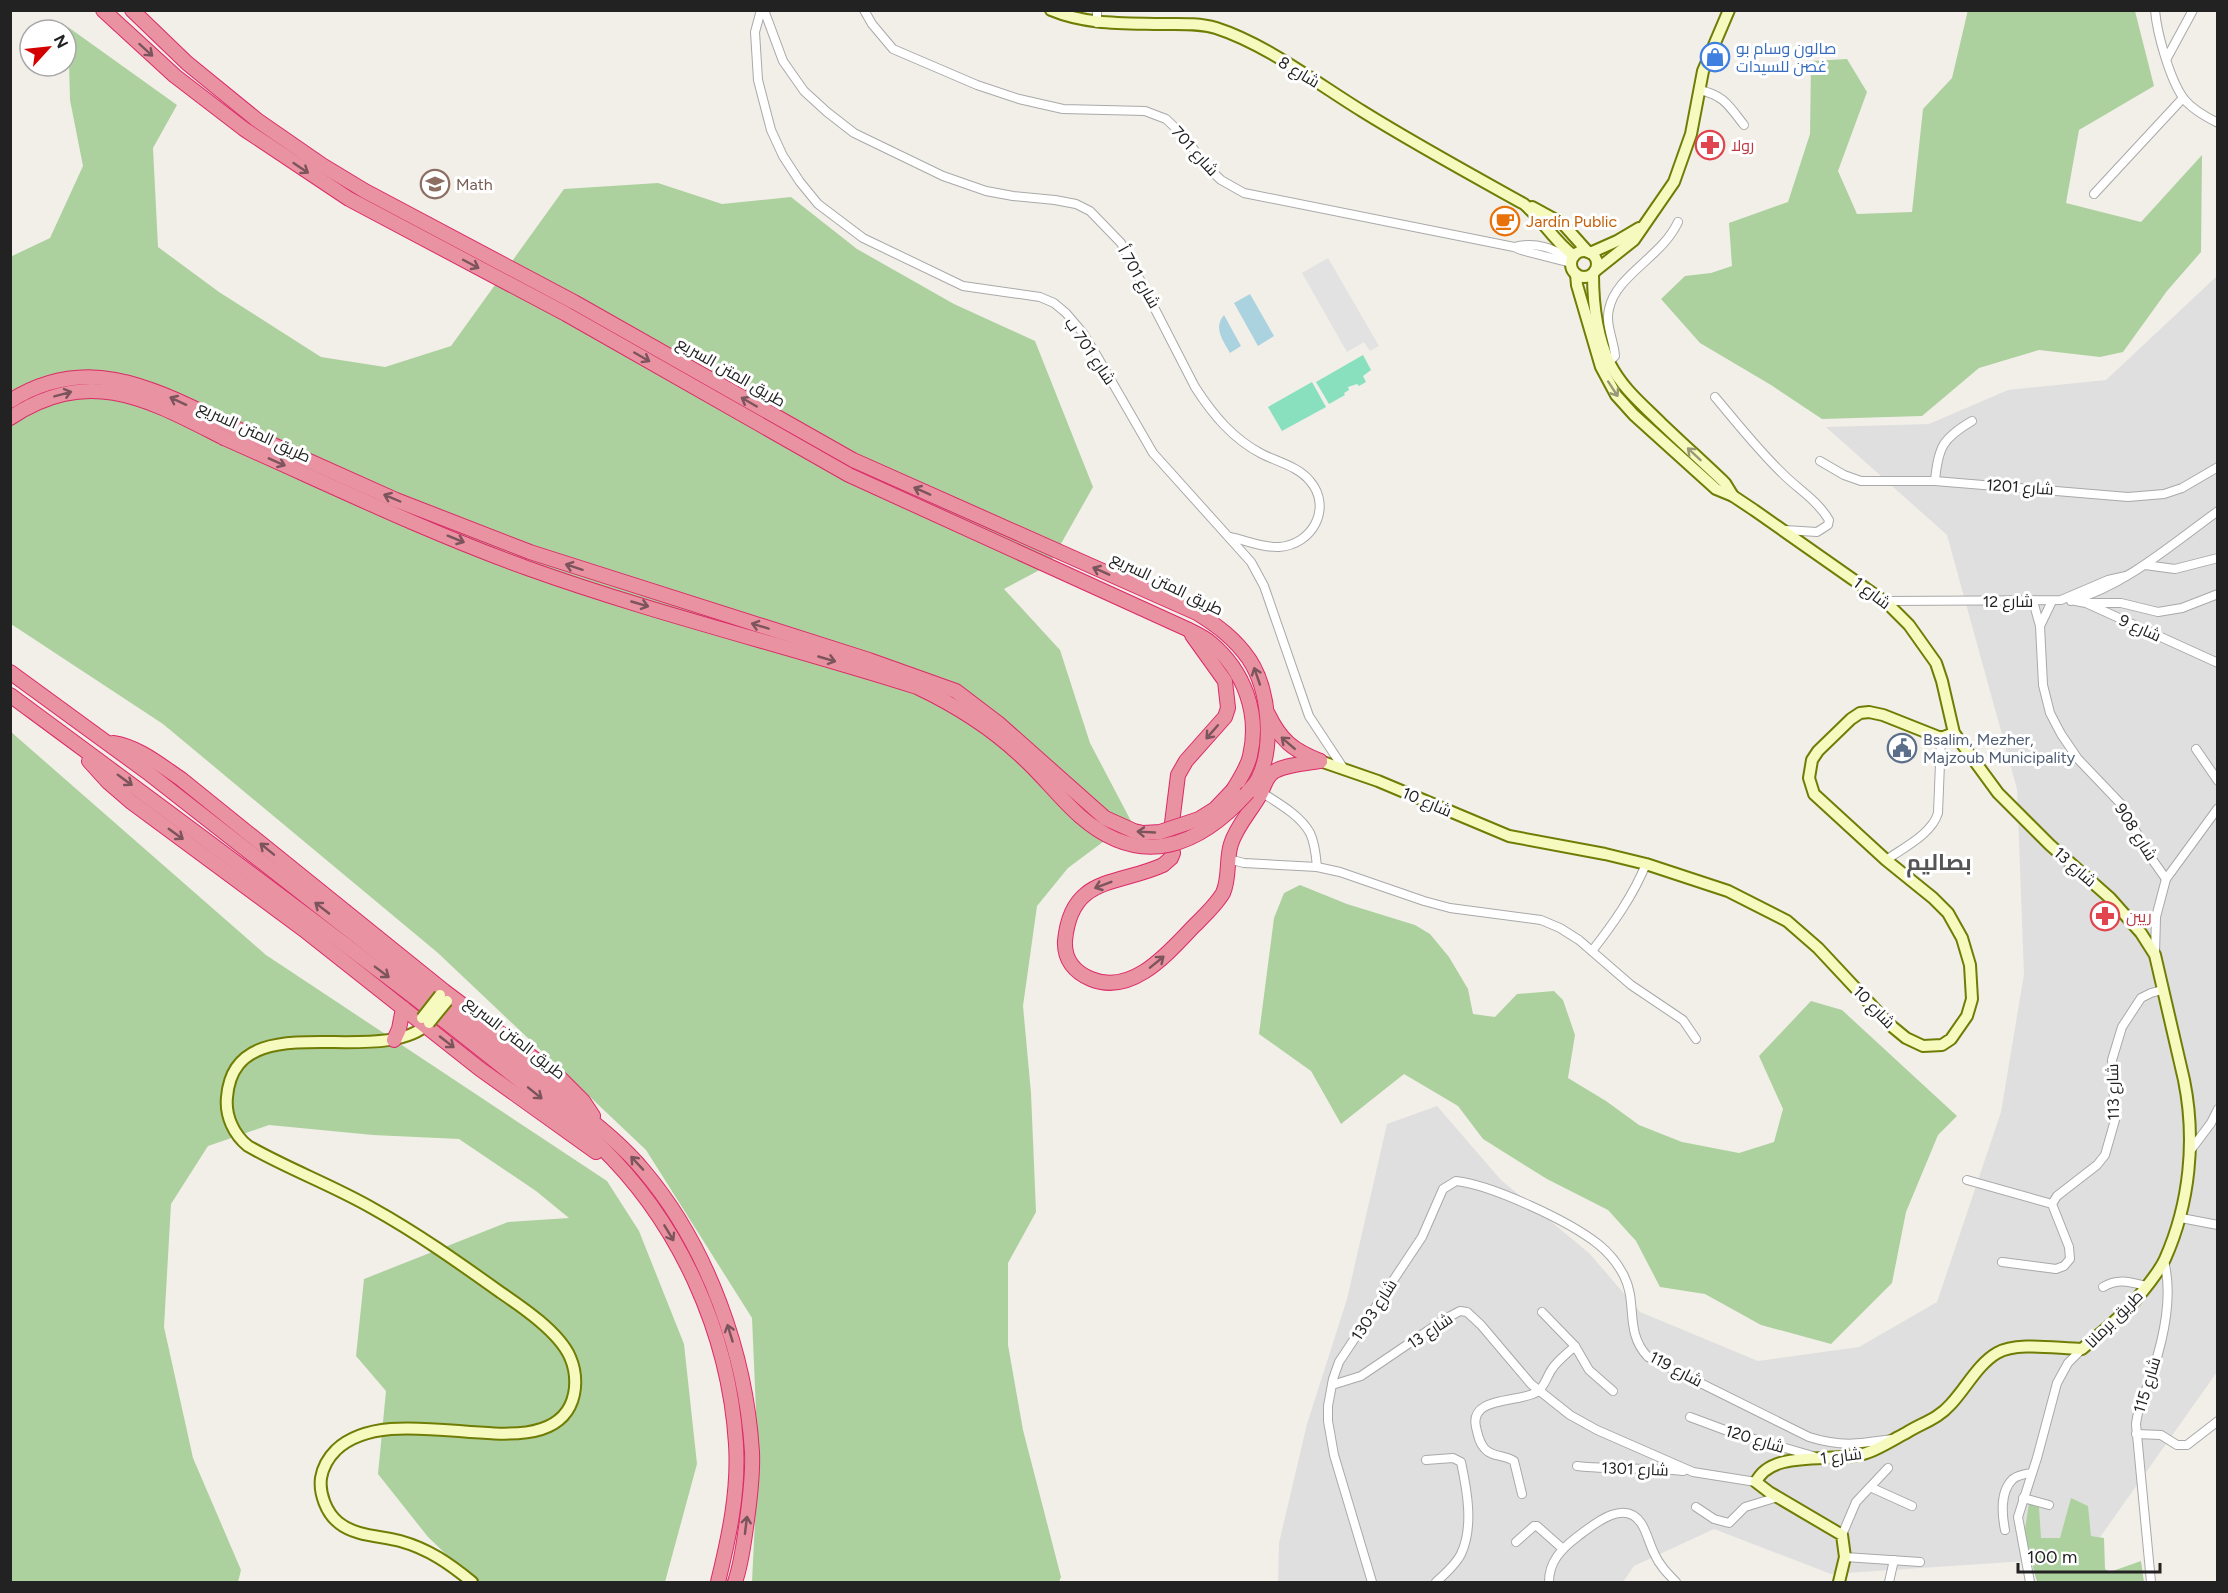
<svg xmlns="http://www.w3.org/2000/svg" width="2228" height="1593" font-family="Figtree,Cairo,sans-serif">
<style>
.residential{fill:#e0dfdf}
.forest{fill:#add19e}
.pitch{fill:#88e0be}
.parking{fill:#e2e2e2}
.water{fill:#aad3df}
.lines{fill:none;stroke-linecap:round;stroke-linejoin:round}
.street-casing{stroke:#a9a9a9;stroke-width:10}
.secondary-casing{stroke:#707d05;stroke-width:14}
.highway-casing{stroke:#dc2a67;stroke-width:16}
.street{stroke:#fff;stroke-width:8}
.secondary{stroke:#f7fabf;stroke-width:10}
.highway{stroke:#e892a2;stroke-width:14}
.secondary-bridge-casing{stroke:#707d05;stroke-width:14;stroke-linecap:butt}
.highway-bridge-casing{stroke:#dc2a67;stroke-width:16;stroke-linecap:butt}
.secondary-bridge{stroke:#f7fabf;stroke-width:10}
.highway-bridge{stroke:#e892a2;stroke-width:14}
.oneway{stroke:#7b545c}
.oneway2{stroke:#979978}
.labels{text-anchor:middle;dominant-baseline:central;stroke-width:6;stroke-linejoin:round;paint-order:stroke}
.shop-label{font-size:16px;fill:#366cbe;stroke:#fff;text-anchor:start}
.street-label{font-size:16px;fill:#222;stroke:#fff}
.health-label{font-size:16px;fill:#be3a42;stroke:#fff;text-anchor:start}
.education-label{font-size:16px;fill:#785e54;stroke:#fff;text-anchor:start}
.food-label{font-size:16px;fill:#c56008;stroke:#fff;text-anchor:start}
.service-label{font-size:16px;fill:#4e5e75;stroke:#fff;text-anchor:start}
.district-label{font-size:22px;font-weight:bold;fill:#555;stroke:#fff}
</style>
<rect width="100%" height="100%" fill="#f2efe9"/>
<path class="residential" d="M2217 276V1372L2086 1557 1831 1574 1714 1529 1634 1566 1623 1582H1278L1279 1543 1307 1424 1347 1299 1387 1124 1437 1106 1501 1180 1589 1253 1640 1312 1758 1361 1859 1347 1937 1302 2001 1112 2024 974 2017 789 1947 535 1826 427 1929 424 2008 390 2106 380Z"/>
<g class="forest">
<path d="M1968 10 2135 11 2154 86 2079 130 2066 203 2141 222 2202 155 2201 252 2167 291 2123 352 2100 357 2039 350 1979 368 1922 416 1822 419 1771 385 1700 343 1661 299 1685 276 1711 273 1732 266 1729 223 1788 202 1810 134 1811 61 1847 59 1867 92 1838 171 1857 214 1912 212 1923 109 1952 78Z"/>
<path d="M68 27 177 105 153 148 158 247 219 292 321 357 385 367 451 346 564 189 658 183 722 204 791 197 857 249 954 304 1035 341 1093 487 1049 565 1004 589 1060 650 1090 743 1131 821 1068 868 1037 906 1023 1006 1031 1093 1036 1212 1008 1263V1345L1023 1430 1061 1577 1059 1582H752L758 1458 752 1318 646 1150 438 953 163 724 11 624 10 257 50 238 83 166 70 100Z"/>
<path d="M10 731 266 955 607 1181 639 1231 684 1344 697 1464 665 1582H475L428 1537 378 1474 386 1391 356 1356 364 1279 508 1222 569 1218 536 1191 459 1139 373 1135 269 1125 208 1146 171 1204 164 1327 193 1458 241 1570 238 1582H11Z"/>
<path d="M1300 885 1347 904 1415 925 1430 934 1449 957 1468 989 1473 1014 1495 1017 1517 994 1554 991 1563 1000 1575 1035 1568 1078 1606 1101 1639 1125 1682 1142 1739 1153 1774 1142 1783 1109 1759 1056 1811 1001 1842 1010 1957 1116 1938 1135 1906 1212 1892 1283 1831 1344 1761 1325 1705 1294 1660 1287 1636 1241 1608 1210 1547 1179 1483 1139 1458 1106 1404 1074 1341 1124 1311 1071 1259 1034 1274 918 1284 893Z"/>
<path d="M2071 1498 2088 1506 2091 1536 2104 1538 2105 1569 2110 1572 2141 1561 2144 1582H2037L2024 1535 2029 1504 2039 1507 2041 1538H2060Z"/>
</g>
<g class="pitch">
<path d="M1363 355 1371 370 1363 376 1366 382 1359 386 1357 384 1348 387 1349 390 1344 393 1345 395 1329 404 1316 382Z"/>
<path d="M1312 382 1326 407 1282 431 1268 407Z"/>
</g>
<path class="parking" d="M1328 258 1379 346 1370 351 1364 342 1347 352 1302 273Z"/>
<g class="water">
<path d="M1250 294 1274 336 1258 346 1234 303Z"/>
<path d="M1224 315 1241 346 1230 353C1223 340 1213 328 1224 315Z"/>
</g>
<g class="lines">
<g class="street-casing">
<g id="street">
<path d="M761 10 755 32 758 80 771 130 783 156 800 182 818 204 863 238 963 286 1040 297 1054 303 1066 313 1083 333 1097 356 1153 453 1251 562 1264 586 1309 716 1344 769"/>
<path d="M764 10 783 61 804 91 827 112 854 133 943 176 986 191 1013 196 1055 200 1076 204 1090 211 1121 243 1195 387C1213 415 1233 439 1262 454 1278 462 1299 467 1310 481 1333 508 1312 545 1279 547 1263 548 1245 540 1230 537"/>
<path d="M864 10 872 24 893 49 977 85 1019 99 1063 109 1145 111 1166 119 1187 139 1202 162 1221 180 1244 193 1514 247 1521 250 1571 263"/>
<path d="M1097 10V23"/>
<path d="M2155 10C2157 34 2170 80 2184 99 2192 109 2206 117 2218 123"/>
<path d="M2167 58 2193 10"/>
<path d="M1699 90C1724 95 1729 106 1744 125"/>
<path d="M2094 194 2183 98"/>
<path d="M1514 247C1537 241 1553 249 1572 259"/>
<path d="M1608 363 1615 356C1614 341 1605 324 1609 309 1616 275 1662 257 1678 222"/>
<path d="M1715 397C1737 423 1758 450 1783 474 1799 490 1817 500 1829 520L1828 525 1817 532 1785 530"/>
<path d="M1820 461 1844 475 1861 481H1935L2128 497 2164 494 2182 488 2218 467"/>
<path d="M1935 481C1938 447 1943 438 1972 421"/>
<path d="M2145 565 2175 569 2218 558"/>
<path d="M1885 601 2061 600 2108 580 2126 576"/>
<path d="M2033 601 2040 626 2043 685 2050 713 2061 734 2078 759 2121 804 2147 852 2166 879"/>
<path d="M2071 601C2126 585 2171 545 2218 511"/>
<path d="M2075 601 2086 603 2218 663"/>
<path d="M2088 603H2121L2158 612 2182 608 2218 594"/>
<path d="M2040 626 2052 601"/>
<path d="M2196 749 2218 781"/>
<path d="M1261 792C1278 803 1300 815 1310 833 1315 843 1316 856 1317 867"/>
<path d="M1228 859 1244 863 1317 867 1340 872 1424 901 1450 908 1541 920 1560 928 1579 940 1631 985 1683 1020 1696 1039"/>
<path d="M1886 860C1903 848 1932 834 1938 813L1941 738"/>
<path d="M1592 951C1613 924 1633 896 1646 864"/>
<path d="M2155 954 2156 917 2166 879 2218 808"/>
<path d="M2190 1151 2211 1123 2218 1109"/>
<path d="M1967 1180 2052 1204"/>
<path d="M2181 1218 2218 1225"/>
<path d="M2002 1262 2056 1269 2064 1266 2070 1259 2069 1247 2052 1204 2057 1196 2097 1165 2105 1155 2115 1120 2112 1060 2122 1027 2141 998 2151 993 2162 990"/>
<path d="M2103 1287C2118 1278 2130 1282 2146 1286"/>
<path d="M1542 1312 1575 1346 1589 1370 1613 1391"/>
<path d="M1332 1385 1361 1376 1445 1319 1460 1311 1467 1312 1481 1325 1531 1384 1570 1415 1597 1430 1693 1472 1756 1482"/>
<path d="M1690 1417 1733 1433 1813 1456"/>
<path d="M2136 1434 2161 1435 2177 1445H2187L2218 1421"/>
<path d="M1426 1460 1453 1458 1461 1462C1467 1490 1474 1527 1461 1554 1456 1564 1444 1575 1436 1582"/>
<path d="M1577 1466C1612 1470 1648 1467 1683 1471"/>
<path d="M1870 1487 1912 1506"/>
<path d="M1522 1494 1514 1461C1505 1455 1492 1457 1485 1449 1479 1443 1478 1435 1476 1427 1469 1396 1519 1403 1537 1392 1544 1388 1547 1376 1552 1369 1558 1360 1568 1353 1575 1346"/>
<path d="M2023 1498 2049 1505"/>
<path d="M1696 1507 1714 1519 1729 1523 1745 1507 1778 1497"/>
<path d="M2005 1530C2002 1515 2000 1491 2013 1479 2018 1475 2025 1474 2031 1473"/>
<path d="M1842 1535 1856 1502 1888 1468"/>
<path d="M1516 1542 1534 1526H1537L1563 1549"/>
<path d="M1845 1557 1920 1562"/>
<path d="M1372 1582 1334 1455 1328 1421V1406L1333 1379 1339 1362 1422 1237 1443 1189 1456 1181C1492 1185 1569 1221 1598 1244 1608 1252 1618 1264 1624 1276 1638 1303 1624 1332 1648 1357L1809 1437C1841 1447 1859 1444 1892 1439"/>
<path d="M1549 1582C1549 1562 1561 1549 1577 1537 1593 1525 1624 1498 1641 1523 1647 1532 1649 1543 1654 1553 1659 1565 1668 1574 1676 1582"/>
<path d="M1889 1582 1894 1560"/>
<path d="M2030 1582 2018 1517 2037 1458 2057 1383 2068 1363 2082 1349"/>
<path d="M2151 1582 2136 1424C2138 1404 2147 1390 2153 1371 2164 1336 2173 1296 2164 1261"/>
</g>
</g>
<g class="secondary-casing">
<g id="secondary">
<path d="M1051 10C1087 25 1124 23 1162 24 1180 24 1199 23 1216 28 1266 44 1318 84 1362 111 1415 144 1470 174 1524 204 1543 220 1554 241 1574 256"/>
<path d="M1532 207 1563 224 1588 252"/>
<circle cx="1584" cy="264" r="13"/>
<path d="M1590 253 1617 241 1639 228"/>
<path d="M1595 271 1634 240 1674 182 1691 134 1703 71 1729 10"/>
<path d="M1576 274 1577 285 1601 367 1616 395 1634 415 1716 489 1733 496 1754 510 1888 604 1909 625 1936 663 1942 681 1954 733 1998 793 2050 845 2110 898 2141 933 2155 955 2184 1080C2196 1139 2190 1203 2165 1259 2158 1274 2144 1290 2133 1303 2118 1320 2099 1334 2082 1349 2059 1349 2017 1341 1997 1353 1978 1364 1966 1388 1951 1404 1938 1419 1922 1423 1906 1433 1894 1439 1882 1447 1869 1452 1837 1465 1773 1447 1756 1482L1769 1492 1842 1535 1845 1557 1839 1582"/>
<path d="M1593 274C1593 304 1597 337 1610 364 1623 389 1642 404 1661 423 1682 443 1704 463 1725 483L1733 496"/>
<path d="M1320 761 1378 781 1509 836 1605 854 1646 864 1728 891 1787 921 1818 948 1889 1024 1906 1038 1923 1046 1942 1045 1951 1039 1967 1016 1972 999 1970 965 1962 938 1948 913 1933 898 1886 860 1814 794 1809 778 1812 760 1818 751 1851 719 1860 713 1869 712 1883 715 1941 738 1954 733"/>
<path d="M429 1023C379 1071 235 1001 227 1097 225 1116 234 1135 248 1146 288 1169 332 1185 372 1208 417 1233 458 1262 500 1292 522 1307 559 1332 570 1357 577 1373 577 1391 570 1406 538 1470 394 1395 336 1450 328 1458 323 1466 321 1478 319 1493 326 1513 339 1523 355 1536 381 1536 400 1541 429 1549 450 1564 472 1582"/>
</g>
</g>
<g class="highway-casing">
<g id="highway">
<path d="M103 10 175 76 244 129 349 199 566 314 849 475 1187 629C1195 633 1204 637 1211 643 1244 671 1260 713 1250 756 1247 768 1240 779 1233 790"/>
<path d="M132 10 187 63 257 120 322 165 365 191 574 302 853 460 1197 613C1218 626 1235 639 1249 659 1269 689 1274 744 1259 777 1257 782 1252 787 1248 792"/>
<path d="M10 401C89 351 156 390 231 426"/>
<path d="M10 418C90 365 149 400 224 438"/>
<path d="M10 672 147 772 560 1095C589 1119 620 1142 644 1171 708 1247 746 1354 752 1452 753 1474 750 1498 747 1520 744 1541 742 1562 735 1582"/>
<path d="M10 695C132 785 253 874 373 966 424 1004 473 1043 523 1083 548 1103 575 1122 599 1145 679 1222 729 1332 736 1444 739 1491 729 1537 718 1582"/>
<path d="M1268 714C1281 741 1293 750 1320 761"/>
<path d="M113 743C139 747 160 765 181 779L444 991 560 1078 583 1101 593 1116"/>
<path d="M89 761 108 782 130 801 303 929 480 1069 596 1152"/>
<path d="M1172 823 1178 775 1186 761 1225 717 1228 708 1225 681 1192 635"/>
<path d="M1173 853 1171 858 1163 865C1117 886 1071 875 1065 941 1064 959 1074 972 1091 979 1132 996 1168 953 1193 927 1203 917 1216 905 1223 893 1230 878 1226 859 1231 844 1237 825 1252 810 1261 793 1264 786 1266 778 1272 773 1284 764 1306 764 1320 761"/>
<path d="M394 1040 399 1029 403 1008"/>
</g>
</g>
<use href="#street" class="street"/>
<use href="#secondary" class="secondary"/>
<use href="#highway" class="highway"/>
<g class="secondary-bridge-casing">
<g id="secondary-bridge">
<path d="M422 1018 440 995"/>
<path d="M429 1023 447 1001"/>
</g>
</g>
<g class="highway-bridge-casing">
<g id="highway-bridge">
<path d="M231 426 396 500 530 552 869 660 956 691 998 723 1105 818 1134 831 1143 833 1160 832 1199 819 1215 809 1233 790"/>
<path d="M224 438C324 482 424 531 527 568 655 614 788 646 917 687 955 705 989 726 1020 755 1042 774 1059 798 1081 817 1142 870 1200 846 1248 792"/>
</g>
</g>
<use href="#secondary-bridge" class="secondary-bridge"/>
<use href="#highway-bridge" class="highway-bridge"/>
</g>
<defs><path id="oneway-shaft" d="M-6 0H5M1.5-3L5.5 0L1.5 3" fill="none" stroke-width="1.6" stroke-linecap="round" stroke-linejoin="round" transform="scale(1.5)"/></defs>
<g class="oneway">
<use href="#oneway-shaft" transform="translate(146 50) rotate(42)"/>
<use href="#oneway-shaft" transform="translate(301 168) rotate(34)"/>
<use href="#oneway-shaft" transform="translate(471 264) rotate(28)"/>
<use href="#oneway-shaft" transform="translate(642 357) rotate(30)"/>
<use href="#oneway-shaft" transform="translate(63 394) rotate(-15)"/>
<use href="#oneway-shaft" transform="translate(178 401) rotate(-155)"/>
<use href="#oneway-shaft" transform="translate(749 402) rotate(-150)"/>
<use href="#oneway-shaft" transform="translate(277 462) rotate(24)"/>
<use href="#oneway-shaft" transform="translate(922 491) rotate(-156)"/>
<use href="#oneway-shaft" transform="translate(392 498) rotate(-157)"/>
<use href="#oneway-shaft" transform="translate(456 539) rotate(22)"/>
<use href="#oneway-shaft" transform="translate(574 567) rotate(-162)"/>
<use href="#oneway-shaft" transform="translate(1101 571) rotate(-156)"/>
<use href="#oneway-shaft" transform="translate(640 604) rotate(16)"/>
<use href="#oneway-shaft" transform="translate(760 626) rotate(-163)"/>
<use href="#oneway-shaft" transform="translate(827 659) rotate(16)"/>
<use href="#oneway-shaft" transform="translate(1257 676) rotate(-109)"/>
<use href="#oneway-shaft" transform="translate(1212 732) rotate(131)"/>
<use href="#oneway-shaft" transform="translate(1288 743) rotate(-139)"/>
<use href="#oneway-shaft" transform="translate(125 780) rotate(36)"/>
<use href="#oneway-shaft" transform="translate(1146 832) rotate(-177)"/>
<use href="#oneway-shaft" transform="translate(176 834) rotate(36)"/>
<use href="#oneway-shaft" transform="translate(267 849) rotate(-141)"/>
<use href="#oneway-shaft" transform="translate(1103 885) rotate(159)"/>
<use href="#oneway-shaft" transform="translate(322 908) rotate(-142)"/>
<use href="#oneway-shaft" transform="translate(1157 962) rotate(-39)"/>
<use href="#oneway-shaft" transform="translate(382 972) rotate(37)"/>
<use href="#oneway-shaft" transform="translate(447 1042) rotate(38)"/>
<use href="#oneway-shaft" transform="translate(535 1093) rotate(39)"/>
<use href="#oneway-shaft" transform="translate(637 1163) rotate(-133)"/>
<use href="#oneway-shaft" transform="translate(669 1233) rotate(59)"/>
<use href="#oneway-shaft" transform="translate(730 1333) rotate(-107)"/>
<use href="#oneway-shaft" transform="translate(746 1525) rotate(-83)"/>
</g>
<g class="oneway2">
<use href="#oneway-shaft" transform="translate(1613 389) rotate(57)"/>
<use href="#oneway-shaft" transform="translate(1694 454) rotate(-137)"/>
</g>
<defs>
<g id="shop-ring" transform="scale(1.5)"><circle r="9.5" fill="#fff" stroke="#3f7fe0" stroke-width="1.5"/><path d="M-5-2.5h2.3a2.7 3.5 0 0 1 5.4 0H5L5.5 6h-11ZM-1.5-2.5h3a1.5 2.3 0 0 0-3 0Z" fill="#3f7fe0"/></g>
<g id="pharmacy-ring" transform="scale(1.5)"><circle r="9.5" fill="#fff" stroke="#e0444e" stroke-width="1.5"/><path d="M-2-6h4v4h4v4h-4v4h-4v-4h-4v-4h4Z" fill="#e0444e"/></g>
<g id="school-ring" transform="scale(1.5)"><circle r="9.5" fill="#fff" stroke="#8d6e63" stroke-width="1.5"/><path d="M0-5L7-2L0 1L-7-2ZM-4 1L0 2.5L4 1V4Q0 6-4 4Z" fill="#8d6e63"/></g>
<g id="cafe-ring" transform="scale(1.5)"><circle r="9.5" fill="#fff" stroke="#e8710a" stroke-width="1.5"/><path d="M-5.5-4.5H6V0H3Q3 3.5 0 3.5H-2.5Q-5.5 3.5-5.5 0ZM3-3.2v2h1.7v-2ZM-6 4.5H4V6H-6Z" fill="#e8710a"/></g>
<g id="civic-ring" transform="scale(1.5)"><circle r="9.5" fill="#fff" stroke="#5c6f8a" stroke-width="1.5"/><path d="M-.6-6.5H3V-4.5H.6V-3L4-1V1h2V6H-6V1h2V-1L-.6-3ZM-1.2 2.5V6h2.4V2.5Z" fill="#5c6f8a"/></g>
</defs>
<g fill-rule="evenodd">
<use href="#shop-ring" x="1715" y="57"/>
<use href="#pharmacy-ring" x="1710" y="145"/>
<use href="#school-ring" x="435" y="184"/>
<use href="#cafe-ring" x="1505" y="221"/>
<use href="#civic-ring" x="1902" y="748"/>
<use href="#pharmacy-ring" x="2105" y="916"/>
</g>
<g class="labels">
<g class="shop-label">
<text x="1736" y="48">صالون وسام بو<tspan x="1736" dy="18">غصن للسيدات</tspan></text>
</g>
<g class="street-label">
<text transform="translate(1299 72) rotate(31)">شارع 8</text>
<text transform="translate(1195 151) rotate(48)">شارع 701</text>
<text transform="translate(1139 277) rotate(61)">شارع 701 أ</text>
<text transform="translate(1090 351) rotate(56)">شارع 701 ب</text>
<text transform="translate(731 372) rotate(30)">طريق المتن السريع</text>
<text transform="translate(254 432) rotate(25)">طريق المتن السريع</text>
<text transform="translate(2020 487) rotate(4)">شارع 1201</text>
<text transform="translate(1167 584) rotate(26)">طريق المتن السريع</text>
<text transform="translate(1872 593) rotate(37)">شارع 1</text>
<text x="2008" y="601">شارع 12</text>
<text transform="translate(2140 628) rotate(24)">شارع 9</text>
<text transform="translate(1427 802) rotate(23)">شارع 10</text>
<text transform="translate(2136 832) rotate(58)">شارع 908</text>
<text transform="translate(2075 867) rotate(42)">شارع 13</text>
<text transform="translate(1874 1007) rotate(46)">شارع 10</text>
<text transform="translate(515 1038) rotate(38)">طريق المتن السريع</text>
<text transform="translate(2113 1092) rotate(-91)">شارع 113</text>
<text transform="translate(1374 1310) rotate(-57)">شارع 1303</text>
<text transform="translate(2114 1319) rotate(-45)">طريق برمانا</text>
<text transform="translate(1430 1331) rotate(-34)">شارع 13</text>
<text transform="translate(1676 1369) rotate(28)">شارع 119</text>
<text transform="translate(2147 1385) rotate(-73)">شارع 115</text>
<text transform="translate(1755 1439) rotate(17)">شارع 120</text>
<text transform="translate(1841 1456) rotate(-7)">شارع 1</text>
<text transform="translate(1635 1469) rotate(2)">شارع 1301</text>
</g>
<g class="health-label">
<text x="1731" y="145">رولا</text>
<text x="2126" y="916">ريين</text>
</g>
<g class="education-label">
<text x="456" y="184">Math</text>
</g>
<g class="food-label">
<text x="1526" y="221">Jardin Public</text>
</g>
<g class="service-label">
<text x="1923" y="739">Bsalim, Mezher,<tspan x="1923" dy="18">Majzoub Municipality</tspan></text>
</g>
<g class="district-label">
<text x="1939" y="862">بصاليم</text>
</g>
</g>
<rect width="2228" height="1593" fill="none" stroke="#222222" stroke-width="24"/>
<g transform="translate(48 48) rotate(63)"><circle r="28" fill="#ffffff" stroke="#a7a7a7" stroke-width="1.5"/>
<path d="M0-4.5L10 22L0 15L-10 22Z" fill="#d40000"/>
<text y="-9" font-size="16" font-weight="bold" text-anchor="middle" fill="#222222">N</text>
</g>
<path d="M2018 1563v9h142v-9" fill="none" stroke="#222222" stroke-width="3"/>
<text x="2027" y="1563" font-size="18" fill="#222222" stroke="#ffffff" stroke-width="4.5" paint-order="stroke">100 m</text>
</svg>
